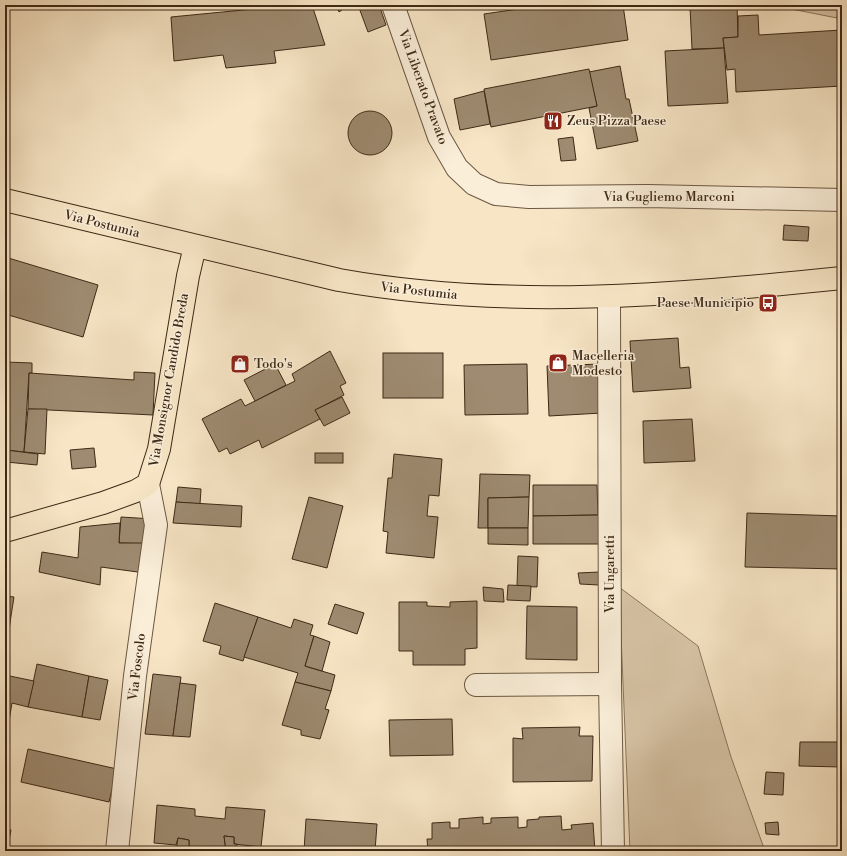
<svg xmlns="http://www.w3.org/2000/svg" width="847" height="856" font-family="'Libre Bodoni',serif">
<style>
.green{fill:#d8c5a7;stroke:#8b775e}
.building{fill:#9e8b71;stroke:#3e2916}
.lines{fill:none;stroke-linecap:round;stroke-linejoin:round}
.minor-casing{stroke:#6c5842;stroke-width:24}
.major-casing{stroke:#3e2916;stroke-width:24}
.minor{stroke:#faeed9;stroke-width:22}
.major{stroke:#f7e5c5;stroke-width:22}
.labels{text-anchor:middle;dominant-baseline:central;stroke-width:3;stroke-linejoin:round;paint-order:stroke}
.street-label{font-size:13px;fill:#3e2916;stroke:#faeed9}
.poi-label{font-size:13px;fill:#3e2916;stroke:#faeed9;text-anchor:start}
</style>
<rect width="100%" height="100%" fill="#f7e5c5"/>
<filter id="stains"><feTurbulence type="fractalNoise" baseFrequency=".005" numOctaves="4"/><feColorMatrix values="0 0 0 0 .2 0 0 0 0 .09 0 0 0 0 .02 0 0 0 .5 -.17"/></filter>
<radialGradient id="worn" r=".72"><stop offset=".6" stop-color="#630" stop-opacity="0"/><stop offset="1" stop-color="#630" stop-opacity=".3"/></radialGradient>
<g class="green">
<path d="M771 5H839L837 18Z"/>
<path d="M619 587 698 646 731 757 765 851H630Z"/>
</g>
<g class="building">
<path d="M295 5H312L325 45 274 51 276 63 226 68 223 55 174 61 171 17Z"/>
<path d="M336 5H349L339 12Z"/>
<path d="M358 5H379L386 25 368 32Z"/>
<path d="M509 5H546L510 10Z"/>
<path d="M546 5H623L628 40 491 60 484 14Z"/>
<path d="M716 5H737L738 37 723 38 724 48 692 49 690 7Z"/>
<path d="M758 15 759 35 842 30V86L736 92 735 69 727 70 723 38 738 37V16Z"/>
<path d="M724 48 728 103 668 106 665 51Z"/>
<path d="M620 66 626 99H629L638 141 597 149 589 108 597 106 589 72Z"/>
<path d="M589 69 597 106 491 127 484 89Z"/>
<path d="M484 91 490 124 460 130 454 99Z"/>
<circle cx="370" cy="133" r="22"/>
<path d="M573 137 576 160 561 161 558 139Z"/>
<path d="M784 225 809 227 808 241 783 240Z"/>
<path d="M5 257 98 285 83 337 5 314Z"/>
<path d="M678 338 680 368 689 367 691 388 633 392 630 341Z"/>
<path d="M330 351 346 383 340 386 344 395 315 410 320 419 262 448 259 440 230 454 227 448 219 452 202 419 241 399 245 406 295 381 292 374Z"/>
<rect x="383" y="353" width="60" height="45"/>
<path d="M5 362 32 363V373H29L24 452 5 450Z"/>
<path d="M275 364 286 385 255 401 244 380Z"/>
<path d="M527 364 528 414 465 415 464 365Z"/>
<path d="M600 364 602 413 549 416 547 366Z"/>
<path d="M134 372 155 373 153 415 28 409 29 373 134 380Z"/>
<path d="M342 397 350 413 324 426 315 410Z"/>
<path d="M28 409H47L45 454 24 452Z"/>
<path d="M692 419 695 461 644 463 643 421Z"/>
<path d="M94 448 96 467 72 469 70 450Z"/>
<path d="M6 450 38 454 37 465 6 462Z"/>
<rect x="315" y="453" width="28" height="10"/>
<path d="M394 454 442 459 439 496 429 495 427 516 438 517 434 558 386 553 388 532 383 531 388 478H392Z"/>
<path d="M480 474 530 475 529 497 488 498V528H478Z"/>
<path d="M533 485H597L598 515 533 516Z"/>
<path d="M178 487 201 489 200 504 176 502Z"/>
<path d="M309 497 343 506 327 568 292 559Z"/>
<path d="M529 497 528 528H488V498Z"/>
<path d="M176 502 242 506 241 527 173 523Z"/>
<path d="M747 513 842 516V569L745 567Z"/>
<path d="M602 515V544H533V516Z"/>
<path d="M121 517 153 519V544L119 543Z"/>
<path d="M120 523 119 543H149L145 573 101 567 100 585 39 572 42 552 78 558 80 527Z"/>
<path d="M488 528H528V545L488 544Z"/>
<path d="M518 556 538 557 537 587 517 586Z"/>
<path d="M599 572V585L580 584 578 573Z"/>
<path d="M508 585 531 586 530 601 507 600Z"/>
<path d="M483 587 503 589 504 602 484 601Z"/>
<path d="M5 596 14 597 11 616 5 614Z"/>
<path d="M477 601V648L465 649V665H413V651H399V602H427V606L450 607V602Z"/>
<path d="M215 603 258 617 243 661 219 654 221 646 203 641Z"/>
<path d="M335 604 364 613 357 634 328 624Z"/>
<path d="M527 606 577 607V660L526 659Z"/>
<path d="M5 614 11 616 5 659Z"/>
<path d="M258 617 291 628 294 619 313 625 310 635 314 636 305 666 335 675 331 691 295 682 298 673 244 657Z"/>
<path d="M314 636 330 642 322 671 305 666Z"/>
<path d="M37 664 89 676 82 717 28 707Z"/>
<path d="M153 674 181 677 173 736 145 734Z"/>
<path d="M5 675 34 681 28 707 12 703 7 733H5Z"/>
<path d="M89 676 108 680 100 720 82 717Z"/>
<path d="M295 682 331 691 325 709 329 710 320 739 301 735V730L282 725Z"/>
<path d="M180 683 196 685 190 737 173 736Z"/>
<path d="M452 719 453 755 390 756 389 720Z"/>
<path d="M580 727 579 736H593L592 781 513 782V738L523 739 522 728Z"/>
<path d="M800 742H842V767L799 766Z"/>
<path d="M28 749 117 769 109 802 21 782Z"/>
<path d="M766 772 784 773 783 795 764 794Z"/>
<path d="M157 805 195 809V816L225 819 226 807 265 810 261 847 234 844V837L224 836 226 851H204V849L189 847V840L178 838 176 845 154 843Z"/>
<path d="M561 816 562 830 572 829 571 825 593 823 595 851H428L427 839H432V823L450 822V828H459V819L483 817V824L491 823V818L518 817V828L527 827V820L539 819V817Z"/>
<path d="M306 819 377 824 375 851H304Z"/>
<path d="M778 822 779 835 766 834 765 823Z"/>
<path d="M5 828 11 830 7 851H5Z"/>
<path d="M224 836 234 837V844H237L236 851H226Z"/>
<path d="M178 838 189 840V847L204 849V851H176Z"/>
</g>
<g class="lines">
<g class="minor-casing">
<g id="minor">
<path d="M393 5 439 137 457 168 474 184 496 194 529 197 648 196 842 200"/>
<path d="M609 297 610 684 613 851"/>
<path d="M476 685 610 684"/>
<path d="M117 851 135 676 156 525 148 484"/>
</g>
</g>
<g class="major-casing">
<g id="major">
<path d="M5 200 339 280C508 310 673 295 842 278"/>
<path d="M5 531 103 503 136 491 148 484 159 449 188 276 195 246"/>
</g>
</g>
<use href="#minor" class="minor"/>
<use href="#major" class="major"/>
</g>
<defs>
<g id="restaurant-square" transform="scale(1)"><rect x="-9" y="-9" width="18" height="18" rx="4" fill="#8f2418" stroke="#faeed9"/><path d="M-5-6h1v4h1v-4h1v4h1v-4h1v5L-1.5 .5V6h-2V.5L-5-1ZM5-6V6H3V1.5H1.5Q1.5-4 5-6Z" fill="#fff"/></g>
<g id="bus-square" transform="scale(1)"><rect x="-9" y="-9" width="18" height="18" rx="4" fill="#8f2418" stroke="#faeed9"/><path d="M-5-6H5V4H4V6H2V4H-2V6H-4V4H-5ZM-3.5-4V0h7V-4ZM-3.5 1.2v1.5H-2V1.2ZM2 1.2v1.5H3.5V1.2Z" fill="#fff"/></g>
<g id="shop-square" transform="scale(1)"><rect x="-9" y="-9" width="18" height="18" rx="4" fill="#8f2418" stroke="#faeed9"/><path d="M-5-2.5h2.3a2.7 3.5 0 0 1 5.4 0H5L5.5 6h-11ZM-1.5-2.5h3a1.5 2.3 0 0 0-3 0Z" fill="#fff"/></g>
</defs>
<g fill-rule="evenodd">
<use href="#restaurant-square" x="553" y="121"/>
<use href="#bus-square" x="768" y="303"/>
<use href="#shop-square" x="558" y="363"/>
<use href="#shop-square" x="240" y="364"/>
</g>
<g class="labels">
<g class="street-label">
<text transform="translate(423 87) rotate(70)">Via Liberato Pravato</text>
<text x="669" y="197">Via Gugliemo Marconi</text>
<text transform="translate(102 224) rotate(14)">Via Postumia</text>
<text transform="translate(419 291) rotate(6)">Via Postumia</text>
<text transform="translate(169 380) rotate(-80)">Via Monsignor Candido Breda</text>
<text transform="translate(610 574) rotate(-90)">Via Ungaretti</text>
<text transform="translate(137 667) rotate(-83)">Via Foscolo</text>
</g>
<g class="poi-label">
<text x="567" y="121">Zeus Pizza Paese</text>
<text x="754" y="303" text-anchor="end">Paese Municipio</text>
<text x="572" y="356">Macelleria<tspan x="572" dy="15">Modesto</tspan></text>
<text x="254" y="364">Todo's</text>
</g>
</g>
<rect width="847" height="856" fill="none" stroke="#f7e5c5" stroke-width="20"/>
<rect x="6" y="6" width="835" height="844" fill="none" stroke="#3e2916" stroke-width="2"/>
<rect x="10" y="10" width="827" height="836" fill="none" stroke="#3e2916"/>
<rect width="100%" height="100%" filter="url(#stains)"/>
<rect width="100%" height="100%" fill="url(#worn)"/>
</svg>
